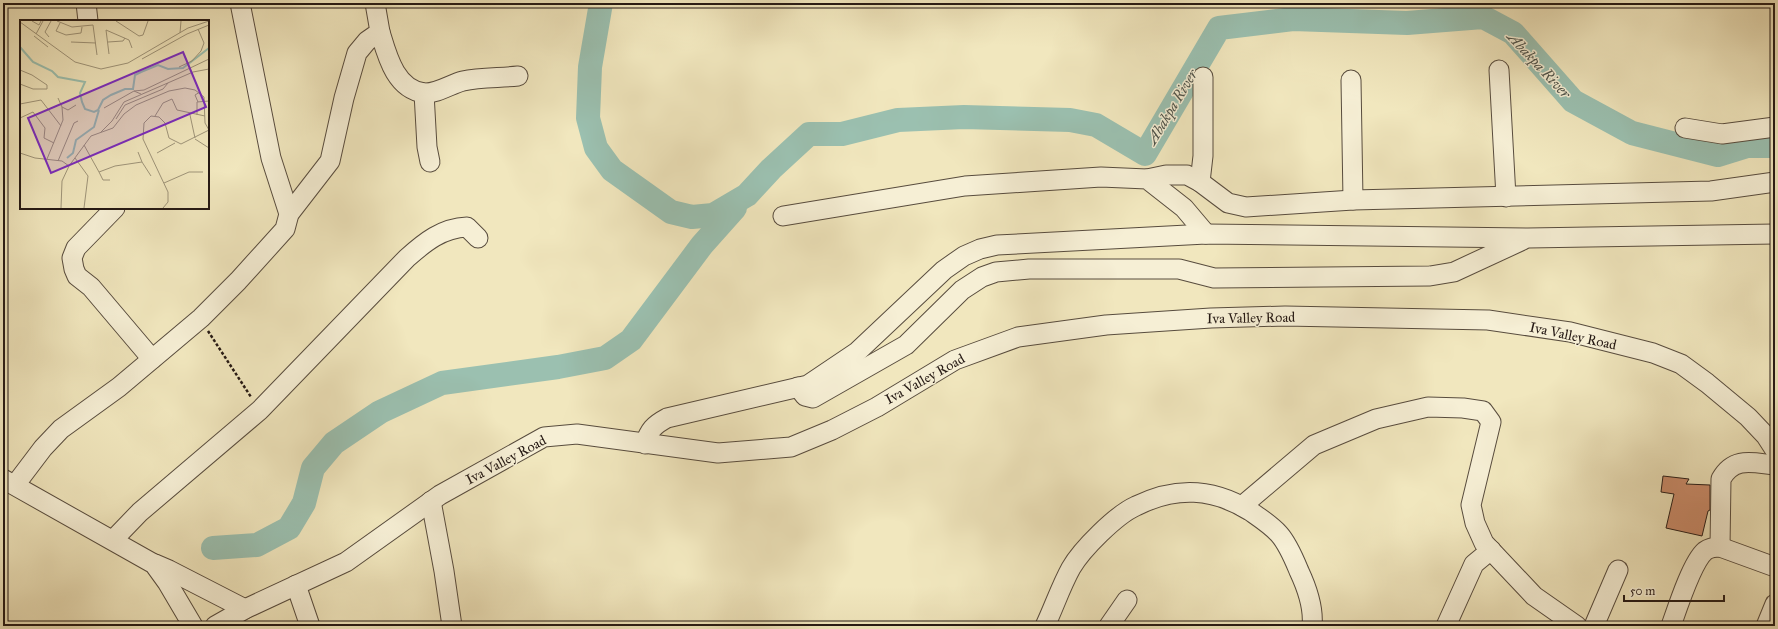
<svg xmlns="http://www.w3.org/2000/svg" width="1778" height="629" font-family="'IM FELL Great Primer',serif">
<style>
.lines{fill:none;stroke-linecap:round;stroke-linejoin:round}
.river{stroke:#9bc0b0;stroke-width:24}
.building{fill:#cd8d6c;stroke:#251914}
.minor-casing{stroke:#584c3e;stroke-width:21}
.path{stroke:#251914;stroke-width:2.5;stroke-dasharray:3 2;stroke-linecap:butt}
.minor{stroke:#f6efd5;stroke-width:19}
.labels{text-anchor:middle;dominant-baseline:central;stroke-width:3;stroke-linejoin:round;paint-order:stroke}
.street-label{font-size:14px;fill:#251914;stroke:#f6efd5}
.water-label{font-size:15px;font-style:italic;fill:#4e534b;stroke:#f6efd5}
.inset-river{fill:none;stroke:#9bc0b0;stroke-width:2}
.inset-road{fill:none;stroke:#9f957a;stroke-width:1}
.view{fill:#7b2cbf;fill-opacity:0.15;stroke:#7b2cbf;stroke-width:2}
.inset-edge{fill:none;stroke:#251914;stroke-width:2}
</style>
<rect width="100%" height="100%" fill="#f1e7be"/>
<filter id="stains"><feTurbulence type="fractalNoise" baseFrequency=".005" numOctaves="4"/><feColorMatrix values="0 0 0 0 .2 0 0 0 0 .09 0 0 0 0 .02 0 0 0 .5 -.17"/></filter>
<radialGradient id="worn" r=".72"><stop offset=".6" stop-color="#630" stop-opacity="0"/><stop offset="1" stop-color="#630" stop-opacity=".3"/></radialGradient>
<g class="lines">
<g class="river">
<path d="M601 3 590 67 588 118 596 148 612 170 671 212 692 217 713 215 747 195 771 169 809 134H842L898 120 964 117 1070 120 1096 125 1145 154 1219 28 1293 19 1407 23 1483 17 1513 33 1573 101 1632 133 1718 155 1747 146H1775"/>
<path d="M213 548 257 545 289 528 304 503 313 468 334 443 380 412 442 383 558 367 605 358 631 340 702 245 735 208"/>
</g>
</g>
<path class="building" d="M1663 476 1689 479 1686 484 1710 485V510L1708 511 1702 536 1666 528 1674 494 1661 492Z"/>
<g class="lines">
<g class="minor-casing">
<g id="minor">
<path d="M86 3 88 21"/>
<path d="M240 3 271 158 289 214"/>
<path d="M380 32C387 55 395 89 424 93 437 94 451 84 463 81 480 77 500 78 518 76"/>
<path d="M1499 70 1506 197"/>
<path d="M1351 80 1353 200"/>
<path d="M424 93 427 147 430 162"/>
<path d="M1685 128 1722 134 1775 127"/>
<path d="M1147 179 1166 175H1187L1200 182 1228 203 1246 207 1353 200 1711 191 1775 182"/>
<path d="M1200 182 1203 156V77"/>
<path d="M115 208 76 248 72 258 74 269 77 276 91 287 152 359"/>
<path d="M783 216 965 186 1101 177 1147 179 1184 208 1206 234"/>
<path d="M798 387 805 396 813 398 906 345 962 290 982 277 996 272 1029 269H1179L1214 278 1430 276 1454 272 1523 240"/>
<path d="M645 444C649 430 654 425 667 418L808 385 857 352 944 270 964 256 980 249 997 245 1206 234 1528 238 1775 234"/>
<path d="M3 479 154 564 167 582 193 626"/>
<path d="M15 485 43 448 61 429 119 387 201 318 238 281 285 229 289 214 330 161 344 98 357 53 367 41 380 32 375 3"/>
<path d="M431 501 444 571 452 626"/>
<path d="M1242 506 1314 445 1376 419 1428 407 1463 408 1483 411 1491 422 1471 505 1475 523 1484 543 1534 596 1577 626"/>
<path d="M113 540 140 512 260 410 407 258C425 242 442 228 467 227L478 238"/>
<path d="M1720 547 1721 479C1734 456 1753 463 1775 465"/>
<path d="M155 564 169 570 245 609"/>
<path d="M296 585 310 626"/>
<path d="M215 626 245 609 346 562 440 495 544 437 577 434 718 453 791 447 832 430 877 407 955 360 1018 337 1106 325 1211 318 1285 316 1488 320 1570 332 1653 353 1681 364 1707 383 1748 417 1766 436 1775 450"/>
<path d="M1045 626C1054 607 1061 586 1071 568 1082 549 1116 515 1136 506 1176 486 1213 488 1250 511 1260 518 1271 525 1279 534 1288 544 1294 559 1299 571 1307 588 1314 607 1312 626"/>
<path d="M1109 626 1127 600"/>
<path d="M1446 626 1474 564 1491 550"/>
<path d="M1594 626 1618 570"/>
<path d="M1671 626C1677 609 1692 562 1705 551 1709 548 1714 547 1720 547L1775 567"/>
<path d="M1766 626 1775 604"/>
</g>
</g>
<path class="path" d="M208 331 251 397"/>
<use href="#minor" class="minor"/>
</g>
<g class="labels">
<g class="street-label">
<text transform="translate(1251 318) rotate(-1)">Iva Valley Road</text>
<text transform="translate(1573 336) rotate(12)">Iva Valley Road</text>
<text transform="translate(925 379) rotate(-29)">Iva Valley Road</text>
<text transform="translate(506 460) rotate(-28)">Iva Valley Road</text>
</g>
<g class="water-label">
<text transform="translate(1539 65) rotate(47)">Abakpa River</text>
<text transform="translate(1172 107) rotate(-59)">Abakpa River</text>
</g>
</g>
<g transform="translate(20 20)">
<rect width="189" height="189" fill="#f1e7be"/>
<path class="inset-river" d="M0 27 13 42 32 51 38 57 65 62 60 73 62 82 65 89 74 92 78 90 83 80 91 75 105 69H113L115 55 121 52 138 45 148 49 163 48 189 28M47 138 53 133 56 120 74 107 79 90"/>
<path class="inset-road" d="M12 1 19 5 21 1M37 1 52 7 73 5 77 35M96 1 119 16 123 15 128 1M0 2 55 42 81 49 108 43 168 8 189 1M40 3 36 11 46 15 61 13 62 7M160 13 161 1M16 14 23 1M14 16 28 27M29 17 25 12 31 1M51 22 76 23M88 22 103 21 105 18M89 34 86 10 109 20 112 28M122 39 167 14 189 5M159 47 172 41 181 31 184 23 178 9M0 50 12 55 27 65V69H13L0 64M114 71 124 70 189 39M178 82 175 75 180 72M0 84 21 80 41 106M42 87 48 90 56 85M84 88 114 71 121 74M170 95 175 118M177 95V82L189 81M135 96 143 83 152 79 157 90 185 96M0 98 13 92 25 108 24 118 34 123M96 99 105 85 143 69 148 63M80 113 92 101 104 82 173 52 189 49M175 119 189 128M64 125 79 152 95 146 122 142 118 132M0 133 15 138 42 141 49 146M137 133 155 123M55 138 68 156 64 188M27 139 43 100 42 87 38 78M38 141 54 103 58 101M122 142 131 156M79 152 83 160H90M144 163 169 152H183M41 188 42 161 49 146 71 116 93 108 104 94 116 85 149 71 165 68 175 70 184 77 185 103 189 110M143 188 148 182V172L123 119 124 103 131 96 139 97 145 103 149 118 161 124 189 110"/>
<path class="view" d="M163 32 186 87 31 153 8 98Z"/>
<rect width="189" height="189" class="inset-edge"/>
</g>
<rect width="1778" height="629" fill="none" stroke="#f1e7be" stroke-width="16"/>
<rect x="4" y="4" width="1770" height="621" fill="none" stroke="#251914" stroke-width="2"/>
<rect x="8" y="8" width="1762" height="613" fill="none" stroke="#251914"/>
<path d="M1624 595v6h100v-6" fill="none" stroke="#251914" stroke-width="2"/>
<text x="1630" y="595" font-size="12" fill="#251914" stroke="#f6efd5" stroke-width="3" paint-order="stroke">50 m</text>
<rect width="100%" height="100%" filter="url(#stains)"/>
<rect width="100%" height="100%" fill="url(#worn)"/>
</svg>
